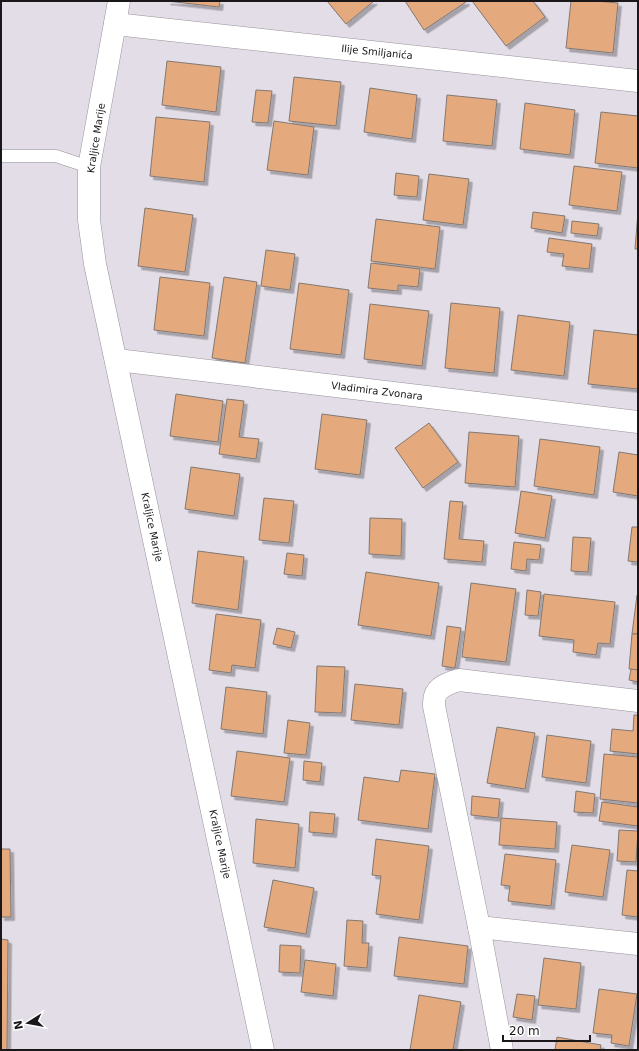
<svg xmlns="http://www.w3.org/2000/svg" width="639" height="1051" font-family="'DejaVu Sans',sans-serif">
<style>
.building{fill:#e4a97d;stroke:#827872;filter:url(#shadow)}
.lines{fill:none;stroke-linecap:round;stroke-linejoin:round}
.service-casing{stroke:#98929b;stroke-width:13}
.minor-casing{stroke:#98929b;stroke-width:23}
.service{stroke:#fff;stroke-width:12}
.minor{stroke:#fff;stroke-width:22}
.labels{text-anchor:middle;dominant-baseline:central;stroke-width:3;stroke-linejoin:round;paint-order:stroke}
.street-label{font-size:10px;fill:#1a171b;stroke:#fff}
</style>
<defs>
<filter id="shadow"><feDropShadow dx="3.5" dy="3.5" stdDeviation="0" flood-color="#0004"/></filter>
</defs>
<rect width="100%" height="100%" fill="#e3dde7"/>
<g class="building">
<path d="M167 1H220L219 7Z"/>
<path d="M327 1H374L346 24Z"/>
<path d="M405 1H466V2L424 30Z"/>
<path d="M472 1H533L545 17 506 46Z"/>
<path d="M571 1H596L618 3 613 53 566 48Z"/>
<path d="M167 61 221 67 216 112 162 105Z"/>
<path d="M294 77 341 82 336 126 289 121Z"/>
<path d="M370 88 417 95 412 139 364 132Z"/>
<path d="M256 90 272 91 268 123 252 122Z"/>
<path d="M447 95 497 100 492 146 443 141Z"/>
<path d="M525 103 575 110 570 155 520 149Z"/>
<path d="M601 112 638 116V168L595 163Z"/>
<path d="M156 117 210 122 204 182 150 176Z"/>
<path d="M274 121 314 127 308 175 267 170Z"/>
<path d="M574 166 622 172 617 211 569 205Z"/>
<path d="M396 173 419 176 417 197 394 195Z"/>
<path d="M429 174 469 179 463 225 423 220Z"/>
<path d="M145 208 193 215 185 272 138 266Z"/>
<path d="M533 212 565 216 562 233 531 228Z"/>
<path d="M638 212V249H635Z"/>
<path d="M376 219 440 227 435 269 371 261Z"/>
<path d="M572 221 599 224 597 236 571 233Z"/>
<path d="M549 238 592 244 589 269 562 266 564 254 547 252Z"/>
<path d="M266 250 295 254 290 290 261 286Z"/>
<path d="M371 263 420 269 418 287 398 285V291L368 288Z"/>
<path d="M160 277 210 283 204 336 154 330Z"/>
<path d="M224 277 257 282 245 363 212 358Z"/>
<path d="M299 283 349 290 341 355 290 349Z"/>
<path d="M451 303 500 308 494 373 445 368Z"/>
<path d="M370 304 429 311 422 366 364 359Z"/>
<path d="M518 315 570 322 564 376 511 370Z"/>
<path d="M594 330 638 335V389L588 384Z"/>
<path d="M176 394 223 401 218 442 170 436Z"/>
<path d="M227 399 244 401 239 437 259 439 256 459 219 454Z"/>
<path d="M322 414 367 420 360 475 315 469Z"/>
<path d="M429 423 458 462 423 488 395 448Z"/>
<path d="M469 432 519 436 515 487 465 483Z"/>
<path d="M540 439 600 447 594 495 534 486Z"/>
<path d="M619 452 638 455V496L613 492Z"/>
<path d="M191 467 240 474 234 516 185 509Z"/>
<path d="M521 491 552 496 545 538 515 533Z"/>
<path d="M264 498 294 501 289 543 259 540Z"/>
<path d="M450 501 463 502 459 539 484 541 482 562 444 559Z"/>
<path d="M370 518 402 519 401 556 369 554Z"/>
<path d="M632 527H638V562L628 561Z"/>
<path d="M573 537 591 538 588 572 571 571Z"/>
<path d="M514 542 541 545 539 560 527 559 526 571 511 569Z"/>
<path d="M198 551 244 557 238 610 192 603Z"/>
<path d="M287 553 304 555 302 576 284 574Z"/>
<path d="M366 572 439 583 431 636 358 625Z"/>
<path d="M471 583 516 589 506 662 462 657Z"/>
<path d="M527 590 541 592 538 616 525 615Z"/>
<path d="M544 594 615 602 610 644 598 643 596 655 573 652 574 640 539 636Z"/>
<path d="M637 595H638V634H632Z"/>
<path d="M216 614 261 620 255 668 232 665 231 673 209 670Z"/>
<path d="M447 626 461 628 455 668 442 666Z"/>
<path d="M277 628 295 632 291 648 273 644Z"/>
<path d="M632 634H638V670L629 669Z"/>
<path d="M317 666 345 667 342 713 315 712Z"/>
<path d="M631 669 638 670V682L629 680Z"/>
<path d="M355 684 403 689 399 725 351 720Z"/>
<path d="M226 687 267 692 263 734 221 729Z"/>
<path d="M634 715H638V754L610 751 612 729 633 731Z"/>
<path d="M288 720 310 723 306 755 284 753Z"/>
<path d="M497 727 535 733 525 789 487 783Z"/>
<path d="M547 735 591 741 586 783 542 777Z"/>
<path d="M237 751 290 758 284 802 231 796Z"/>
<path d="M604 754 638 757V803L600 799Z"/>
<path d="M304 761 322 763 320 782 303 780Z"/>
<path d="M401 770 435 774 428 829 358 820 364 777 399 782Z"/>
<path d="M576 791 595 794 593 813 574 812Z"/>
<path d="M472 796 500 799 498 818 471 815Z"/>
<path d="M602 802 638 807V826L599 821Z"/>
<path d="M310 812 335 814 333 834 309 832Z"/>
<path d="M501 818 557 822 555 849 499 845Z"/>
<path d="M256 819 299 824 295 868 253 863Z"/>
<path d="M619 830 638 831 636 862 617 861Z"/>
<path d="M376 839 429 846 419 920 376 914 381 876 372 875Z"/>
<path d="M572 845 610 850 603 897 565 892Z"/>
<path d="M1 849H10L11 917H1Z"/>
<path d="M505 854 556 860 551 906 508 901 510 886 501 885Z"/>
<path d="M627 870 638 871V917L622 915Z"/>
<path d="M273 880 314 888 306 934 264 927Z"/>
<path d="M347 920 363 921 362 943H369L367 968 344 966Z"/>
<path d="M399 937 468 946 464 984 394 976Z"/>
<path d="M1 939 8 940 7 1050H1Z"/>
<path d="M280 945 301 946 300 973 279 972Z"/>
<path d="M544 958 581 963 576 1009 538 1005Z"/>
<path d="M305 960 336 964 333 996 301 992Z"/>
<path d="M599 989 637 994 629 1046 611 1043 612 1035 593 1033Z"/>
<path d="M517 994 535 996 532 1020 513 1017Z"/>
<path d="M419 995 461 1002 453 1050H410Z"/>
<path d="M557 1037 601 1045 600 1050H555Z"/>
</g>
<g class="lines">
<g class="service-casing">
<path id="service" d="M1 156H56L89 167"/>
</g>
<g class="minor-casing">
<g id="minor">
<path d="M119 1 89 167V220L95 264 263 1050"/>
<path d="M115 24 638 81"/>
<path d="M117 360 638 422"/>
<path d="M479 927 638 944"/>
<path d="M502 1050 479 927 434 706C434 703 434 698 435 696 438 686 450 683 459 680L638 701"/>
</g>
</g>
<use href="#service" class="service"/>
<use href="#minor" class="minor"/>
</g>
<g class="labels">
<g class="street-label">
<text transform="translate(377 52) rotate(6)">Ilije Smiljanića</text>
<text transform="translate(96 138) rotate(-81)">Kraljice Marije</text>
<text transform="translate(377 391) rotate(7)">Vladimira Zvonara</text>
<text transform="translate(152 527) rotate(78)">Kraljice Marije</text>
<text transform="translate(220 844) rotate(78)">Kraljice Marije</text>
</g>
</g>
<rect width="639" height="1051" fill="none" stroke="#1a171b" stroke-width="4"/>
<g transform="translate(28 1023) rotate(259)" stroke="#ffffff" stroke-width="3" paint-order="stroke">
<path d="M0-3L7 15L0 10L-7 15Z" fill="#1a171b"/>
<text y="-6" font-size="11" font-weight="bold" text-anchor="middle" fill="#1a171b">N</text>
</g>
<path d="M503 1035v6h87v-6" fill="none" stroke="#1a171b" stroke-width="2"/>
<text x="509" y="1035" font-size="12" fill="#1a171b" stroke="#ffffff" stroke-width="3" paint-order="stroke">20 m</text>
</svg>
